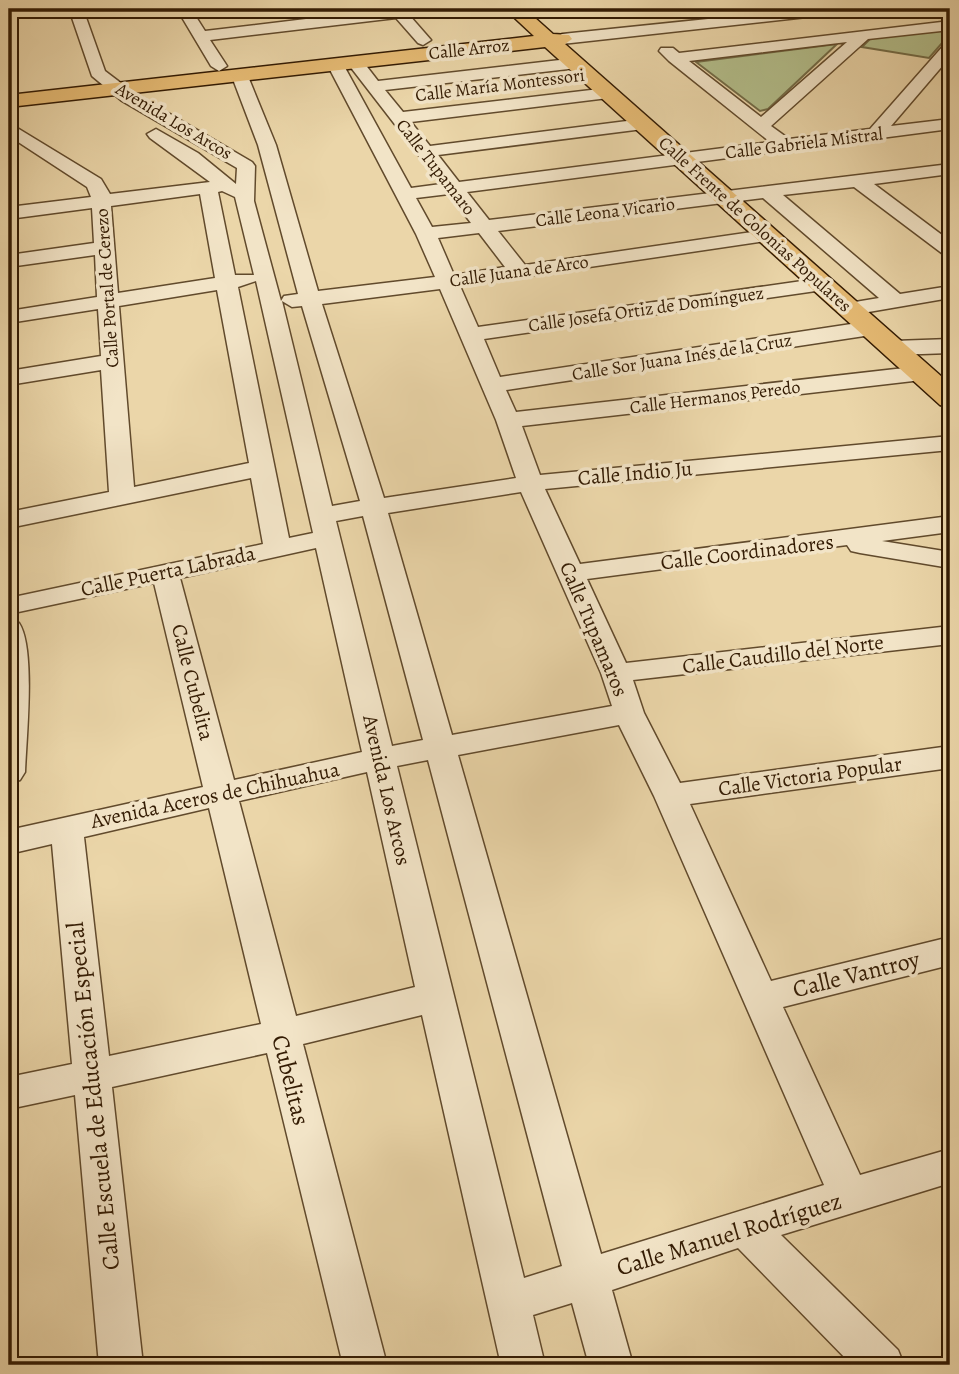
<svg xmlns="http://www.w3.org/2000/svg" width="959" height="1374" font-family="Alegreya,serif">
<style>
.green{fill:#b3be8b;stroke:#736c47;stroke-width:2}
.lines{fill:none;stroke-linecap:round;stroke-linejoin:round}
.minor-casing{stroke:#614a2c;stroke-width:3}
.major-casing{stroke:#331b03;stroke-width:3}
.minor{fill:#f2e4c7;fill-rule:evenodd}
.major{fill:#e6bb74;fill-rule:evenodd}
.labels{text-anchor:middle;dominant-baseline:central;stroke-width:7;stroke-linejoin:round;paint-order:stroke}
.far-street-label{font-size:18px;fill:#331b03;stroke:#f2e4c7}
.street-label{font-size:21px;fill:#331b03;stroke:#f2e4c7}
.near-street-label{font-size:24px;fill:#331b03;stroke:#f2e4c7}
</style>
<rect width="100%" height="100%" fill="#ebd6a9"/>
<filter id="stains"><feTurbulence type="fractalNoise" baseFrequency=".00286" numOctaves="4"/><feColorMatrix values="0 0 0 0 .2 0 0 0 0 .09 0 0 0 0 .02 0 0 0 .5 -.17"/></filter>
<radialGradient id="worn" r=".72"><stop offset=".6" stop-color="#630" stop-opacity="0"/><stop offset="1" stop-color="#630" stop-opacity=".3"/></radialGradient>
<g class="green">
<path d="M950 28V34L929 58 862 47 871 38Z"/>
<path d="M837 44 768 109 760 111 696 62Z"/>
</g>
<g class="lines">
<g class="minor-casing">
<g id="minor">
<path d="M69 9H83L105 71 134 93 252 162 255 166 254 201 281 301 284 296 298 294 258 145 231 74 233 71H245L247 74 276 145 318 291 435 277 416 234 327 64 329 61 335 59 343 64 411 188 441 184 349 65V59H361L378 81 577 58 585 63 577 68 385 90 403 112 608 88 616 93 608 98 411 122 430 146 643 119 652 124 643 129 438 155 459 182 770 142 669 61 659 51 661 48H673L679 53 950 21V30L868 39 771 126 789 139 870 129 944 45 950 43V57L891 126 950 119V129L467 192 489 220 950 164V174L874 184 950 241V256L943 254 854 187 783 195 900 294 950 286V298L851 315 843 314 840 309 843 304 879 298 763 198 498 231 525 265 766 230 776 236 773 240 460 286 478 327 823 278 833 284 823 290 484 339 500 377 871 321 882 328 871 335 506 390 516 412 922 366 933 373 922 380 522 426 540 475 950 436V450L545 489 580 564 950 516V532L882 541 950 552V568L860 553 851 551 847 545 587 579 626 663 950 626V644L633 680 644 713 680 783 950 746V768L690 804 771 981 950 937V965L783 1007 860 1175 950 1149V1183L781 1235 898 1350 904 1365H852L738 1248 612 1290 633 1365H589L572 1303 533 1315 545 1365H501L422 1015 303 1044 387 1365H343L267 1053 112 1087 143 1365H99L75 1095 9 1109V1077L72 1064 52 844 9 854V830L203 787 154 583 9 614V598L263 544 251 478 9 528V512L109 492 101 370 9 385V371L101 356 98 309 9 323V311L97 297 95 255 9 267V255L94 243 92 208 9 219V207L91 197 87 187 9 136V123L101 179 110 194 210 182 150 138 147 134 156 129 198 153 236 184 237 168 122 101 92 76ZM847 42 761 117 689 61ZM222 191 235 197 254 275H235L218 192ZM200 194 215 278 118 293 111 206ZM449 194 471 223 432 227 416 198ZM479 233 505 267 454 275 438 238ZM256 281 313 533 289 538 238 287ZM440 289 496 420 516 478 384 498 322 304ZM217 290 249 463 134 487 119 306ZM282 301 292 307 302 306 360 501 332 506ZM521 492 601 673 612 706 452 735 388 513ZM363 516 423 740 392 746 336 521ZM316 548 362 752 234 780 180 578ZM619 725 654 796 824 1185 601 1254 458 755ZM428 760 562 1266 524 1278 397 766ZM367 772 415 987 296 1016 239 801ZM209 808 261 1024 109 1056 84 837Z"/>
<path d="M177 9H191L205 31 389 9H441L434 13 410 16 431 40 423 45 418 43 396 18 210 40 227 66 219 71 211 66Z"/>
<path d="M804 9H850L843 13 562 44 554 39 562 34Z"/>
<path d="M950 339V353L894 355 883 348 894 341Z"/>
<path d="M9 620 19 623C36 648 26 739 25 772L20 780 9 783Z"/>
</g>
</g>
<g class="major-casing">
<path id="major" d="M505 9H525L553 34 569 35 572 39 565 44 950 384V408L940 405 545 47 9 107V95L534 36Z"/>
</g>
<use href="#minor" class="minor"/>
<use href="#major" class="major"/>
</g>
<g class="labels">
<g class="far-street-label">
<text transform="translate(469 49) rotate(-6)">Calle Arroz</text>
<text transform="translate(500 85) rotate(-7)">Calle María Montessori</text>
<text transform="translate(174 121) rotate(31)">Avenida Los Arcos</text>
<text transform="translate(804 143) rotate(-7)">Calle Gabriela Mistral</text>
<text transform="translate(436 167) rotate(52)">Calle Tupamaro</text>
<text transform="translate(605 212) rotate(-7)">Calle Leona Vicario</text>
<text transform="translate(755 224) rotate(42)">Calle Frente de Colonias Populares</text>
<text transform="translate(519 271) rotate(-8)">Calle Juana de Arco</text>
<text transform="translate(107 288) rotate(-94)">Calle Portal de Cerezo</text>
<text transform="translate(646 309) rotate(-8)">Calle Josefa Ortiz de Domínguez</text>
<text transform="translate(682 357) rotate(-9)">Calle Sor Juana Inés de la Cruz</text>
<text transform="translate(715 397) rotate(-7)">Calle Hermanos Peredo</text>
</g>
<g class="street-label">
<text transform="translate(635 473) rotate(-5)">Calle Indio Ju</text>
<text transform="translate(747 552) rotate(-7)">Calle Coordinadores</text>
<text transform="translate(168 571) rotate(-12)">Calle Puerta Labrada</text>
<text transform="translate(594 629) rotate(67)">Calle Tupamaros</text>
<text transform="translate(783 654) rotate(-7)">Calle Caudillo del Norte</text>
<text transform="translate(193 682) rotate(76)">Calle Cubelita</text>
<text transform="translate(810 776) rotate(-8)">Calle Victoria Popular</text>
<text transform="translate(387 790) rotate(77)">Avenida Los Arcos</text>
<text transform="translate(215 795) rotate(-12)">Avenida Aceros de Chihuahua</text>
</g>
<g class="near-street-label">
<text transform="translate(856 974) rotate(-14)">Calle Vantroy</text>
<text transform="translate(291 1080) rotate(76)">Cubelitas</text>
<text transform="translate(93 1096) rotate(-96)">Calle Escuela de Educación Especial</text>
<text transform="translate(729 1234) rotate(-17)">Calle Manuel Rodríguez</text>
</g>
</g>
<rect width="959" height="1374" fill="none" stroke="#ebd6a9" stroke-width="35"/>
<rect x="10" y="10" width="938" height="1353" fill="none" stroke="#331b03" stroke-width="3.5"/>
<rect x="18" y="18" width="924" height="1339" fill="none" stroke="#331b03" stroke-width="2"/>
<rect width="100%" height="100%" filter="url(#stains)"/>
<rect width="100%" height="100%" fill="url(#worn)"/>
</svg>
